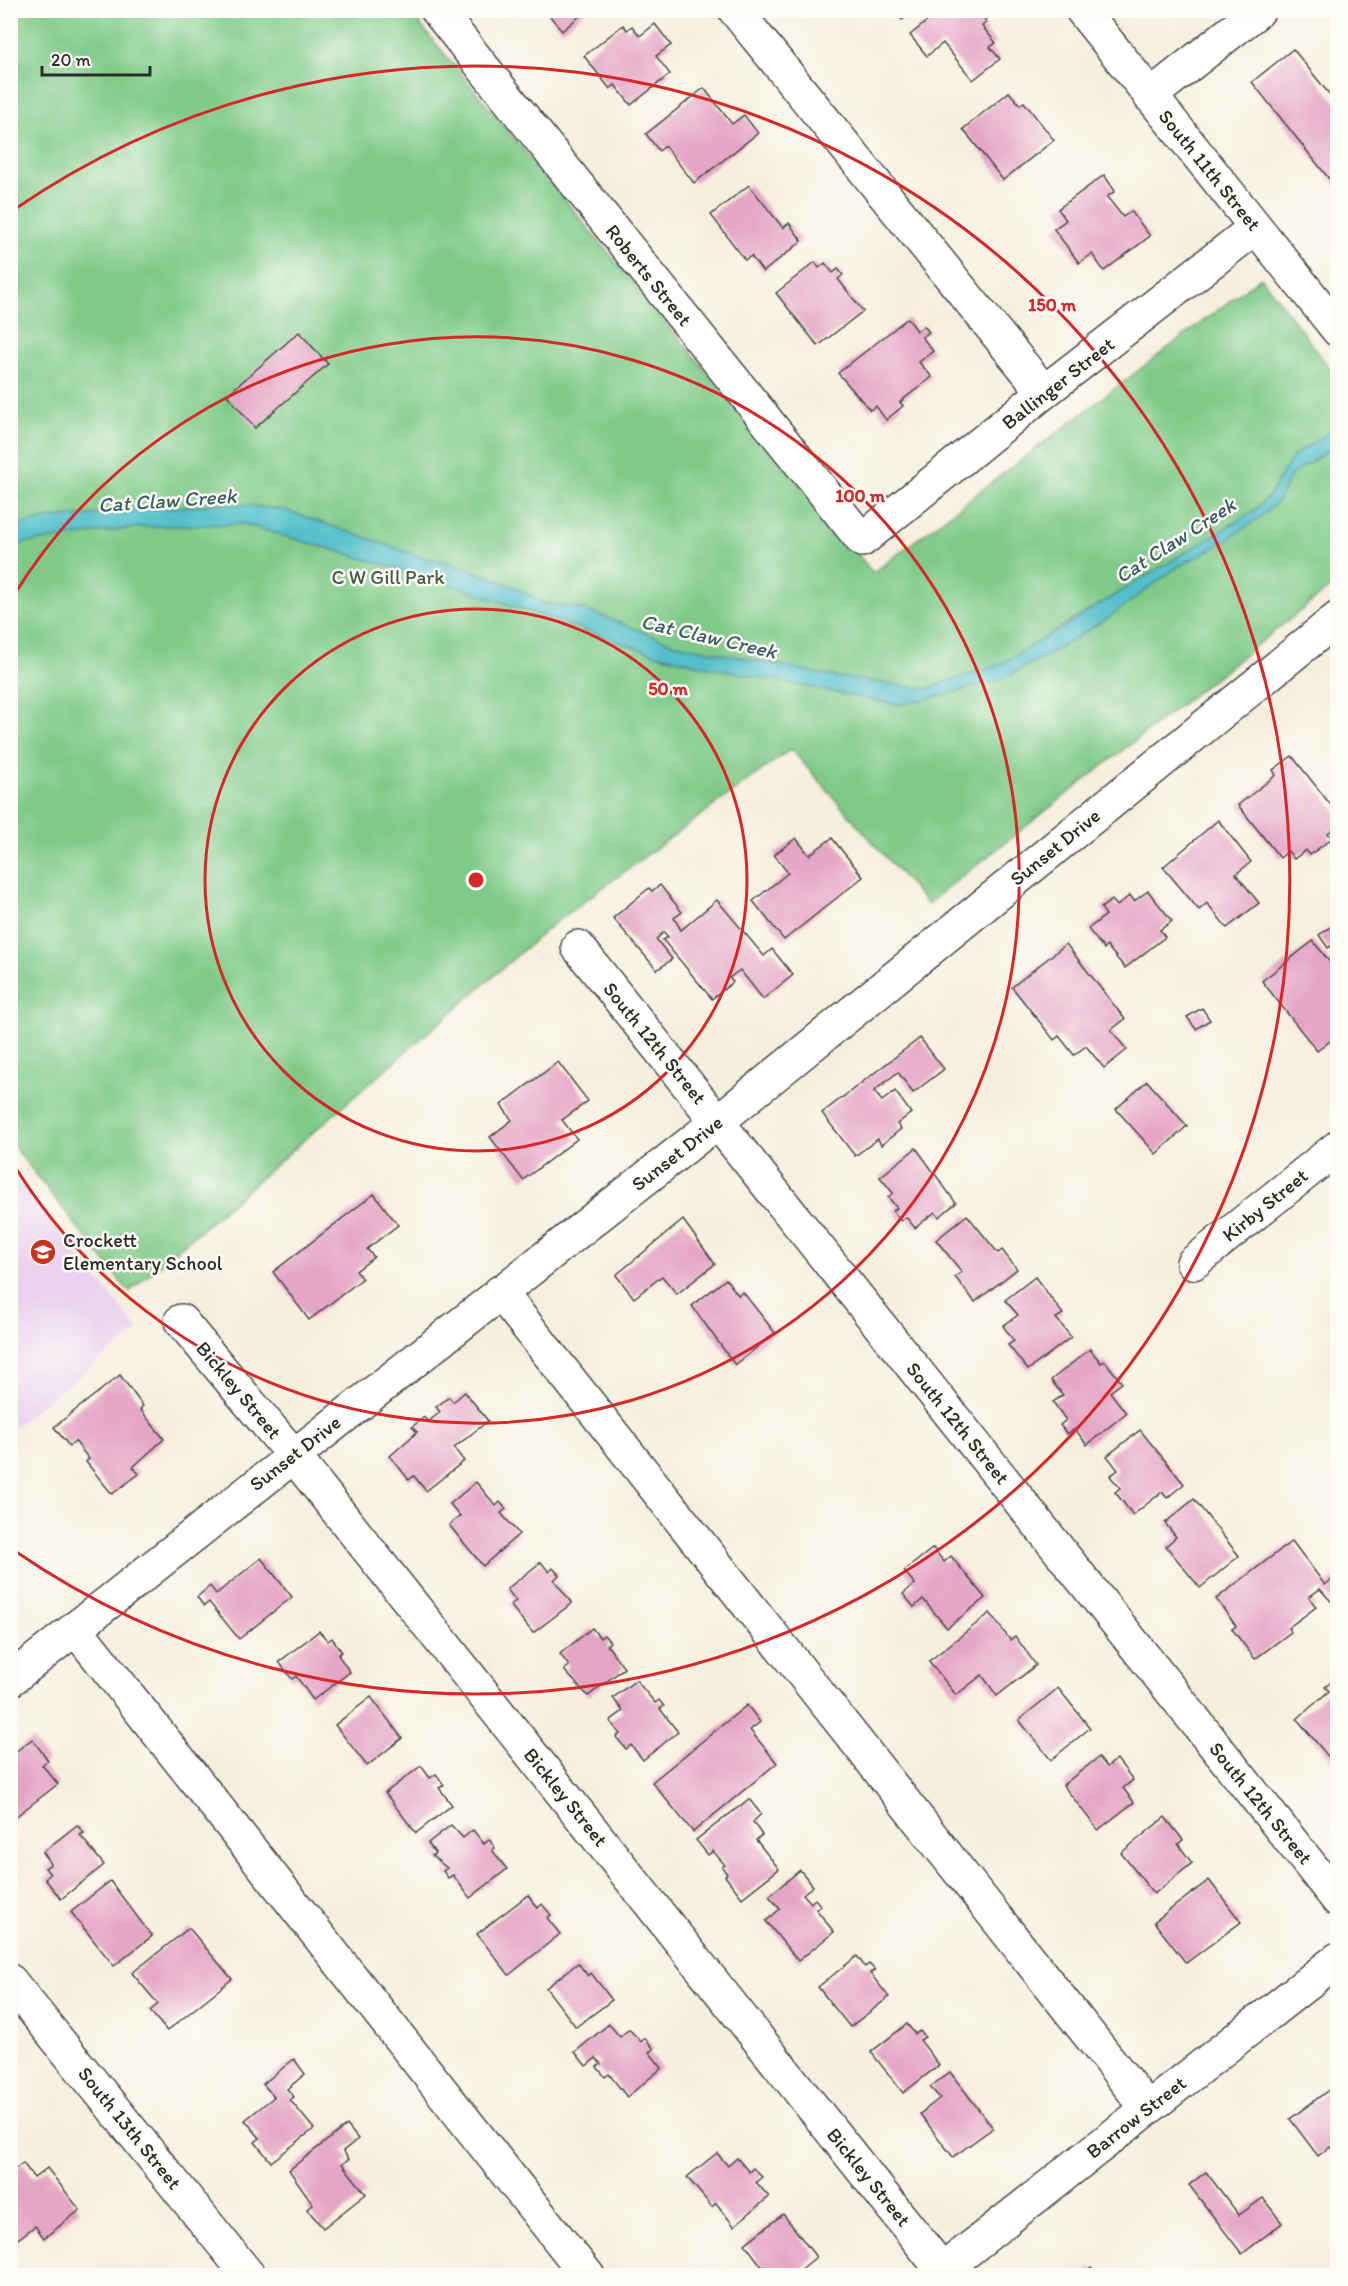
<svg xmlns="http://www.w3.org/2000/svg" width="1348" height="2286" font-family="Itim,sans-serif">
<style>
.built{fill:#ead1ed}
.green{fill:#7fca88;stroke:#557a5a;stroke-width:1.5}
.water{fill:#52bfcb;stroke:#3e757b;stroke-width:1.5}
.building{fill:#e5a5c5}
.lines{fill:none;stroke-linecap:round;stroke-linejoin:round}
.minor-casing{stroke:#494846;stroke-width:36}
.major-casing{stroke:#494846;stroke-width:36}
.minor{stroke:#fff;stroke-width:33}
.major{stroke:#fff;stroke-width:33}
.ring{fill:none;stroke:#d62828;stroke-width:3}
.labels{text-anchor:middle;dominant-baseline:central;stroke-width:5;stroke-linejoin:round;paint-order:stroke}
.street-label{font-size:20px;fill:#2b2b2b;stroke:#fdfcf7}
.park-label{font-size:20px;fill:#445b47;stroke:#fdfcf7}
.poi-label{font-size:20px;fill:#2b2b2b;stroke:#fdfcf7;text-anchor:start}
.water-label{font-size:21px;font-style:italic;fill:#395f63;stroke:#fdfcf7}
.centre{fill:#d62828;stroke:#fdfcf7;stroke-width:3}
.ring-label{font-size:18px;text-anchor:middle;font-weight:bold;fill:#d62828;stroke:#fdfcf7;stroke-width:5;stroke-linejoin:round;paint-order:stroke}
</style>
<rect width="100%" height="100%" fill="#fdfcf7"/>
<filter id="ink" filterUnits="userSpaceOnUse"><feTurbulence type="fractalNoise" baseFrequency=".0167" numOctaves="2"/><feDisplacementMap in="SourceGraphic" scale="12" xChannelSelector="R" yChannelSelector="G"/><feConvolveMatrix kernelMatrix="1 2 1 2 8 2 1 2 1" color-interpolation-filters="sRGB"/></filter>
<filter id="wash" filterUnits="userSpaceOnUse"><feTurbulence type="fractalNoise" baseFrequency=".008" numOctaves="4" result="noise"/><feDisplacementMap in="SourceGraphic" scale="24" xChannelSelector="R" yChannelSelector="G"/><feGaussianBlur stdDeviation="1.35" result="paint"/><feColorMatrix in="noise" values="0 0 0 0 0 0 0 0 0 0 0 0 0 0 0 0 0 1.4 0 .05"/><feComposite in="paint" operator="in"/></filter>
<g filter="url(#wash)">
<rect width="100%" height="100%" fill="#f6efde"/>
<path class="built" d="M11 1173 139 1330 11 1429H10Z"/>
<path class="green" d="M11 11H409L873 573 1261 277 1337 378V582L927 904 791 749 552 925 129 1292 11 1143Z"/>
<path class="water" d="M1337 427V445L1291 475 1277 502 1260 517 1227 540 1176 568 1108 618 1049 654 1002 679 946 695 897 705 713 668 652 653 434 579 243 524 140 527 11 545V527L51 518 229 503 285 510 425 558 444 561 508 584 544 603 583 609 676 644 832 676 925 689 1001 664 1252 512 1269 496 1294 455Z"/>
<g id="blocks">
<g class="building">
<path d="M545 10H587L562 31Z"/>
<path d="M895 10H915L902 20Z"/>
<path d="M941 10H971L975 16 979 13 987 22 982 26 996 43 990 47 1000 59 973 80 943 43 927 56 910 35Z"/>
<path d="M655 24 671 45 656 56 670 74 631 105 615 85 610 89 584 56 623 25 627 30 632 26 640 36Z"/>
<path d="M1293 49 1338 105V190L1252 82Z"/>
<path d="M704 88 732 124 744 115 758 133 694 183 665 146 659 151 646 134Z"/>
<path d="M1009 92 1020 105 1024 102 1054 140 1003 180 963 129Z"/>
<path d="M1104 175 1115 191 1107 197 1123 217 1131 211 1150 236 1104 271 1092 254 1079 263 1054 229 1066 220 1058 209Z"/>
<path d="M749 185 783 228 789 223 802 241 763 272 751 256 745 260 711 215Z"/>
<path d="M815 262 819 268 825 263 833 273 838 269 843 275 838 279 863 311 818 346 776 293Z"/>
<path d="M908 318 917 331 924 326 929 332 922 337 933 351 919 362 932 377 900 402 903 406 886 420 876 406 870 410 838 373Z"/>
<path d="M299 332 328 364 255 428 227 395Z"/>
<path d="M1292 756 1338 814V825L1328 833 1332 838 1310 855 1306 850 1294 859 1288 851 1280 858 1238 805 1276 775 1273 770Z"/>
<path d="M1218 820 1251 862 1236 874 1259 903 1227 928 1207 903 1199 910 1163 867Z"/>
<path d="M796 838 809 855 832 838 863 877 784 940 753 901 788 873 774 855Z"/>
<path d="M660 885 682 912 674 918 681 930 717 900 764 956 772 949 793 975 763 999 740 970 729 978 733 982 712 999 663 940 668 937 664 932 656 939 672 959 657 970 613 918 649 888 652 891Z"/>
<path d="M1148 891 1172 921 1160 930 1165 937 1125 968 1107 946 1104 949 1088 929 1106 915 1101 908 1112 900 1117 906 1130 895 1134 901Z"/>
<path d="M1338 922V942L1328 948 1319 935Z"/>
<path d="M1313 941 1338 972V1035L1317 1051 1262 981Z"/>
<path d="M1066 944 1125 1019 1111 1030 1127 1050 1104 1068 1086 1046 1074 1055 1059 1036 1054 1040 1012 987Z"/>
<path d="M1202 1008 1210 1020 1196 1029 1187 1017Z"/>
<path d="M920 1038 944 1069 913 1093 898 1072 874 1091 882 1101 895 1091 911 1113 897 1124 901 1129 881 1145 878 1139 855 1156 822 1113Z"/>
<path d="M558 1062 588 1101 562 1120 577 1139 523 1180 490 1137 512 1120 501 1105Z"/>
<path d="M1147 1081 1187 1126 1156 1154 1116 1109Z"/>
<path d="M916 1148 956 1203 939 1217 935 1212 915 1228 906 1217 901 1221 893 1211 897 1208 888 1197 893 1193 880 1177Z"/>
<path d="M374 1194 398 1225 367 1249 374 1257 356 1271 362 1279 309 1320 273 1272Z"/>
<path d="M967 1215 998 1253 1002 1250 1017 1269 975 1302 955 1277 962 1272 936 1240Z"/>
<path d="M683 1220 715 1264 677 1294 662 1276 634 1298 616 1275Z"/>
<path d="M1035 1277 1063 1314 1056 1318 1071 1337 1028 1370 1008 1345 1014 1341 1003 1326 1018 1315 1005 1300Z"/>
<path d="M726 1279 738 1295 743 1292 775 1333 735 1365 692 1306Z"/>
<path d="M1090 1349 1101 1363 1105 1361 1122 1383 1110 1392 1126 1413 1087 1445 1075 1429 1067 1434 1060 1425 1066 1420 1053 1402 1063 1395 1051 1380Z"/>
<path d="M120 1375 143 1406 140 1409 164 1439 133 1467 139 1474 112 1494 86 1462 89 1459 75 1441 69 1446 54 1427Z"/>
<path d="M465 1392 488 1421 454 1448 464 1461 426 1491 414 1476 409 1480 390 1456 417 1432 412 1427 424 1417 428 1422 440 1412 436 1407 449 1397 453 1402Z"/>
<path d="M1140 1430 1184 1484 1167 1498 1162 1492 1133 1515 1115 1492 1120 1488 1110 1476 1118 1470 1107 1456Z"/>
<path d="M476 1482 496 1506 500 1502 506 1509 501 1513 519 1534 483 1566 449 1525 460 1516 450 1504Z"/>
<path d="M1194 1499 1239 1556 1200 1588 1166 1546 1176 1537 1165 1523Z"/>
<path d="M1292 1541 1325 1585 1338 1575V1609L1320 1589 1309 1597 1316 1607 1288 1628 1291 1632 1255 1659 1232 1629 1236 1626 1216 1599Z"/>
<path d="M933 1548 944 1562 951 1556 985 1598 947 1628 923 1599 914 1607 903 1594 915 1584 904 1571Z"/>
<path d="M261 1558 292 1597 239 1639 209 1602 204 1606 197 1597 210 1586 216 1594Z"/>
<path d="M541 1562 549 1572 553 1568 559 1575 554 1580 572 1603 533 1633 510 1605 516 1601 507 1589Z"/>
<path d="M990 1613 1010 1640 1015 1636 1036 1665 997 1696 982 1675 956 1695 929 1661Z"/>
<path d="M592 1628 600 1638 604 1635 610 1642 607 1645 624 1668 588 1696 564 1670 569 1666 560 1654Z"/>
<path d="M319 1631 328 1641 332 1638 342 1652 338 1655 350 1672 313 1700 296 1676 292 1679 279 1662Z"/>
<path d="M1338 1677V1754L1331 1760 1297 1719 1329 1691 1325 1687Z"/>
<path d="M636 1680 655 1703 659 1700 664 1706 660 1709 678 1732 643 1760 631 1745 626 1749 616 1737 620 1734 610 1721 623 1711 613 1698Z"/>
<path d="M1058 1688 1090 1728 1051 1760 1019 1720Z"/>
<path d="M371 1697 402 1738 367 1766 335 1725Z"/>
<path d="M747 1705 760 1722 750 1730 777 1763 693 1832 652 1782Z"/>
<path d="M32 1739 48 1760 42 1765 58 1784 10 1821V1756Z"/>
<path d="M1099 1757 1107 1767 1117 1759 1133 1780 1123 1788 1134 1802 1098 1830 1063 1785Z"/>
<path d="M421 1766 430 1778 436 1774 444 1785 439 1788 452 1805 416 1833 385 1793Z"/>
<path d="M749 1799 761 1814 753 1822 762 1835 756 1840 779 1869 742 1898 725 1876 727 1874 722 1867 725 1865 713 1851 708 1855 696 1840Z"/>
<path d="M1165 1817 1183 1840 1178 1844 1192 1863 1154 1894 1121 1853Z"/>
<path d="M77 1825 84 1833 80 1835 104 1865 61 1899 45 1879 50 1874 45 1868 51 1864 43 1852Z"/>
<path d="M451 1825 463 1838 473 1830 484 1844 489 1839 495 1848 492 1850 507 1869 470 1898 453 1875 448 1878 443 1871 447 1868 432 1856 435 1853 428 1843Z"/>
<path d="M800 1870 813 1886 803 1894 811 1903 815 1899 821 1906 816 1909 834 1932 798 1961 766 1921 780 1909 769 1896Z"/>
<path d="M1209 1880 1241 1922 1186 1963 1154 1922Z"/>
<path d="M110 1881 152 1936 114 1966 71 1912Z"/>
<path d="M528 1895 538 1908 542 1904 551 1915 547 1918 560 1934 509 1975 477 1934Z"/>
<path d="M189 1928 232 1979 167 2031 150 2011 158 2004 132 1973Z"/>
<path d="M857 1956 865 1967 869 1964 875 1970 870 1973 889 1997 850 2027 818 1987Z"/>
<path d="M578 1963 588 1976 591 1973 612 2000 576 2027 546 1988Z"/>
<path d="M609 2024 620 2037 629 2029 641 2042 645 2038 654 2049 649 2052 662 2068 627 2097 609 2074 605 2077 597 2067 601 2064 596 2058 586 2066 575 2052Z"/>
<path d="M907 2024 915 2034 920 2031 925 2037 920 2040 939 2065 903 2093 871 2052Z"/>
<path d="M294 2059 305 2074 287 2089 294 2097 290 2100 314 2129 271 2162 255 2142 260 2138 245 2120 274 2097 263 2084Z"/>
<path d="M950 2072 993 2128 953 2157 920 2114 940 2098 930 2087Z"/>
<path d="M1338 2083V2157L1330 2147 1318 2156 1290 2119Z"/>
<path d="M347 2125 358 2139 343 2151 349 2159 342 2164 366 2194 323 2228 307 2209 313 2204 289 2170Z"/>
<path d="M717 2153 728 2166 737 2158 749 2172 753 2168 762 2177 756 2182 769 2197 734 2226 716 2203 712 2207 687 2177Z"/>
<path d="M23 2163 34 2178 47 2168 80 2210 44 2238 35 2226 18 2239 10 2229V2173Z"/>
<path d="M1206 2172 1239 2215 1263 2198 1282 2223 1242 2254 1189 2185Z"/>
<path d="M783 2214 816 2257 793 2276H769L745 2244Z"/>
<path d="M1091 2267 1098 2276H1081Z"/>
</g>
</g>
</g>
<g filter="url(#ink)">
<use href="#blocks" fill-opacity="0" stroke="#494846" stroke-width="1.5"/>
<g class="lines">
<g class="minor-casing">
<g id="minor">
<path d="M437 10 862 540 1044 392 1255 228"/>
<path d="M735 10 1044 392"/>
<path d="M1082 10 1338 330"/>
<path d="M1150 96 1259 10"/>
<path d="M578 947 1338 1900"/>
<path d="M1193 1263 1338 1147"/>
<path d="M500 1292 1147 2108"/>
<path d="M181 1321 293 1455 947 2276"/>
<path d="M75 1628 588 2276"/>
<path d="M10 1680 717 1122 1338 618"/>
<path d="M10 1981 249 2276"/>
</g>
</g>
<g class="major-casing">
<path id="major" d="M935 2276 1338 1959"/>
</g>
<use href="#minor" class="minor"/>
<use href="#major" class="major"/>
</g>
</g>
<g class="ring">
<circle cx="476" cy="880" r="271"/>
<path d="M11 600A543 543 0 1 1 11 1160"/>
<path d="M15 209A814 814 0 1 1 15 1551"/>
</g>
<defs>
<g id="school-disc" transform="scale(1.35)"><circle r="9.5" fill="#c8321e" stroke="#fdfcf7"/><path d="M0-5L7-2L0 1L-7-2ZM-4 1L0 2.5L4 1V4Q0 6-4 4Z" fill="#fff"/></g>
</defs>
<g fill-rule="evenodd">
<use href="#school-disc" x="43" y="1252"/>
</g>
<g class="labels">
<g class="street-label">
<text transform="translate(1210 170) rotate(51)">South 11th Street</text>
<text transform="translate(649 275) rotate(51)">Roberts Street</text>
<text transform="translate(1058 383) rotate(-38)">Ballinger Street</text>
<text transform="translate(1055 847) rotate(-39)">Sunset Drive</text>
<text transform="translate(655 1043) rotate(51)">South 12th Street</text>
<text transform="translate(677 1153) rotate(-38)">Sunset Drive</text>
<text transform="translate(1265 1205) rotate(-39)">Kirby Street</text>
<text transform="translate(239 1390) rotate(50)">Bickley Street</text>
<text transform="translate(958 1423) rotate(51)">South 12th Street</text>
<text transform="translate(295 1453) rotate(-38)">Sunset Drive</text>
<text transform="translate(566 1797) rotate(51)">Bickley Street</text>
<text transform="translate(1261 1803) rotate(51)">South 12th Street</text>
<text transform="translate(1136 2117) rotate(-38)">Barrow Street</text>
<text transform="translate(130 2128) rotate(51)">South 13th Street</text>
<text transform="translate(869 2177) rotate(51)">Bickley Street</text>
</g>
<g class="park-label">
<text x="388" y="577">C W Gill Park</text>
</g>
<g class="poi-label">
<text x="63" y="1240">Crockett<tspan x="63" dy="23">Elementary School</tspan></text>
</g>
<g class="water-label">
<text transform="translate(167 500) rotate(-4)">Cat Claw Creek</text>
<text transform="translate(1175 540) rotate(-33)">Cat Claw Creek</text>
<text transform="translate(709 636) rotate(13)">Cat Claw Creek</text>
</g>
</g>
<circle cx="476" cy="880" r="9" class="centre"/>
<g class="ring-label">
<text x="1052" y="311">150 m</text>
<text x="860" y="502">100 m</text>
<text x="668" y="695">50 m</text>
</g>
<rect width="1348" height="2286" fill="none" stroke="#fdfcf7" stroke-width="36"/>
<path d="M42 66v9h108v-9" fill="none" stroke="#2b2b2b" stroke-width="3"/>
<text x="51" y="66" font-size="18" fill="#2b2b2b" stroke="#fdfcf7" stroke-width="4.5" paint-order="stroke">20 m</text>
</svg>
